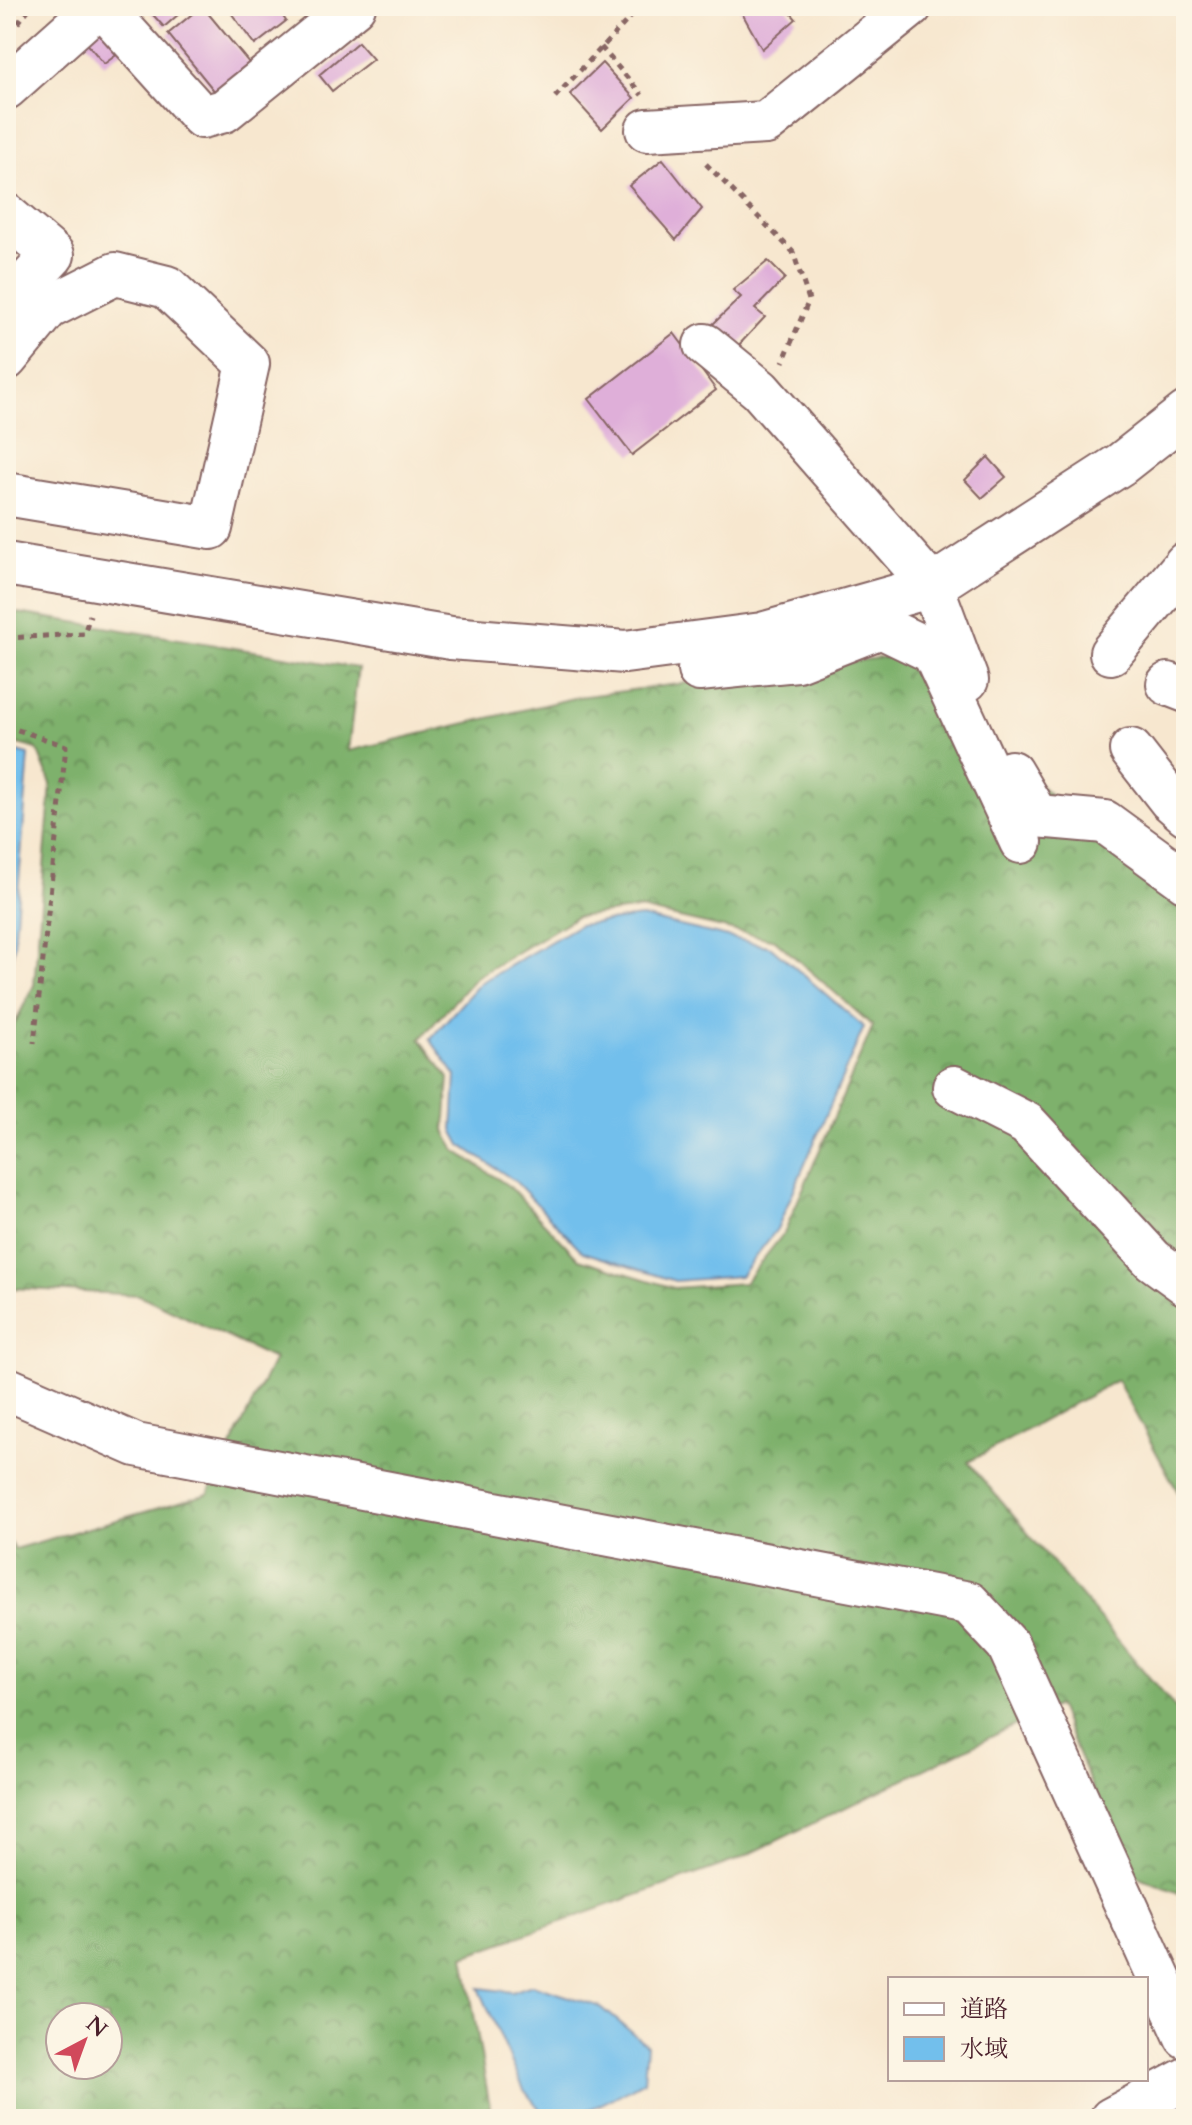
<svg xmlns="http://www.w3.org/2000/svg" width="1192" height="2125" font-family="Cardo,'Noto Serif JP',serif">
<style>
.forest{fill:url(#forest-crowns);stroke:#64684c;stroke-width:2;fill-rule:evenodd}
.water{fill:#72bfec;stroke:#5e6f8c;stroke-width:2}
.building{fill:#dfafd9}
.lines{fill:none;stroke-linecap:round;stroke-linejoin:round}
.minor-casing{stroke:#876564;stroke-width:46}
.path{stroke:#876564;stroke-width:5;stroke-dasharray:6 6;stroke-linecap:butt}
.minor{stroke:#fff;stroke-width:42}
</style>
<defs>
<pattern id="forest-crowns" width="20" height="18" patternUnits="userSpaceOnUse" patternTransform="scale(2)"><rect width="20" height="18" fill="#7eb16c"/><path d="M2 6a3 3 0 1 1 6 0M12 15a3 3 0 1 1 6 0" fill="none" stroke="#698f59"/></pattern>
</defs>
<rect width="100%" height="100%" fill="#fcf5e5"/>
<filter id="ink" filterUnits="userSpaceOnUse"><feTurbulence type="fractalNoise" baseFrequency=".0125" numOctaves="2"/><feDisplacementMap in="SourceGraphic" scale="16" xChannelSelector="R" yChannelSelector="G"/><feConvolveMatrix kernelMatrix="1 2 1 2 8 2 1 2 1" color-interpolation-filters="sRGB"/></filter>
<filter id="wash" filterUnits="userSpaceOnUse"><feTurbulence type="fractalNoise" baseFrequency=".006" numOctaves="4" result="noise"/><feDisplacementMap in="SourceGraphic" scale="32" xChannelSelector="R" yChannelSelector="G"/><feGaussianBlur stdDeviation="1.8" result="paint"/><feColorMatrix in="noise" values="0 0 0 0 0 0 0 0 0 0 0 0 0 0 0 0 0 1.4 0 .05"/><feComposite in="paint" operator="in"/></filter>
<g filter="url(#wash)">
<rect width="100%" height="100%" fill="#f7e7cf"/>
<path class="forest" d="M6 611 358 668 348 751 578 697 902 655 1100 842 1186 914V1507L1117 1380 968 1462 1186 1721V1896L1129 1873 1057 1705 737 1860 464 1956 492 2119H6V1536L14 1549 208 1494 274 1359 139 1295 10 1288 6 1304V1041L34 985 51 784 37 749 6 741ZM640 909 775 940 873 1026 784 1233 744 1283 674 1288 579 1259 510 1187 455 1150 445 1131 449 1078 420 1039 476 977 576 917ZM60 2017H108V2065H60Z"/>
<g class="water">
<path d="M6 749 29 755 14 946 6 990Z"/>
<path d="M641 917 771 947 864 1027 777 1229 740 1276 675 1281 583 1252 515 1181 461 1145 453 1130 456 1076 430 1039 480 983 579 925Z"/>
<path d="M532 1985 601 2007 647 2045 644 2081C616 2096 581 2119 548 2119L524 2090 479 1988 512 1992Z"/>
</g>
<g id="blocks">
<g class="building">
<path d="M145 6H188L164 27Z"/>
<path d="M202 6 255 70 220 98 168 34Z"/>
<path d="M226 6H276L286 21 255 45Z"/>
<path d="M738 6H785L796 19 762 49Z"/>
<path d="M102 17 126 48 104 64 80 35Z"/>
<path d="M358 42 373 59 332 91 319 75Z"/>
<path d="M602 63 634 98 602 129 570 94Z"/>
<path d="M663 159 702 209 676 240 629 186Z"/>
<path d="M768 261 785 278 755 309 765 317 736 348 711 326 741 297 733 290Z"/>
<path d="M674 333 716 390 632 455 589 399Z"/>
<path d="M988 457 1006 477 982 498 965 480Z"/>
</g>
</g>
</g>
<g filter="url(#ink)">
<use href="#blocks" fill-opacity="0" stroke="#876564" stroke-width="2"/>
<g class="lines">
<g class="minor-casing">
<g id="minor">
<path d="M102 6 202 117 224 111 354 6"/>
<path d="M6 88 98 6"/>
<path d="M647 130 766 123 911 6"/>
<path d="M6 215 53 255 6 305"/>
<path d="M705 345 760 390 932 586 967 680"/>
<path d="M6 359 48 308 115 274 167 287 248 364 211 528 6 494"/>
<path d="M6 564 451 638 625 652 762 634 932 586 1121 464 1186 413"/>
<path d="M1111 653 1186 563"/>
<path d="M699 670 797 660 881 627 933 652 1021 842"/>
<path d="M1168 684 1186 691"/>
<path d="M1131 750 1170 800 1186 814"/>
<path d="M1011 772 1037 816 1105 822 1186 881"/>
<path d="M954 1087 1027 1124 1153 1260 1186 1284"/>
<path d="M6 1388 136 1445 969 1603 1008 1645 1186 2037"/>
<path d="M1111 2119 1186 2079"/>
</g>
</g>
<g class="path">
<path d="M18 23 31 6"/>
<path d="M601 47 642 95"/>
<path d="M555 97 641 6"/>
<path d="M706 164 793 252 809 300 783 362"/>
<path d="M6 638 84 634 90 615"/>
<path d="M6 726 66 746 34 1043"/>
</g>
<use href="#minor" class="minor"/>
</g>
</g>
<rect width="1192" height="2125" fill="none" stroke="#fcf5e5" stroke-width="32"/>
<rect x="888" y="1977" width="260" height="104" fill="#fcf5e5" stroke="#b59f9b" stroke-width="2"/>
<rect x="904" y="2003" width="40" height="12" fill="#ffffff" stroke="#b59f9b" stroke-width="2"/>
<text x="960" y="2017" font-size="24" fill="#4a1f2b">道路</text>
<rect x="904" y="2037" width="40" height="24" fill="#72bfec" stroke="#b59f9b" stroke-width="2"/>
<text x="960" y="2057" font-size="24" fill="#4a1f2b">水域</text>
<g transform="translate(84 2041) rotate(41)"><circle r="38" fill="#fcf5e5" stroke="#b59f9b" stroke-width="2"/>
<path d="M0-6L14 30L0 20L-14 30Z" fill="#d1495b"/>
<text y="-12" font-size="22" font-weight="bold" text-anchor="middle" fill="#4a1f2b">N</text>
</g>
</svg>
